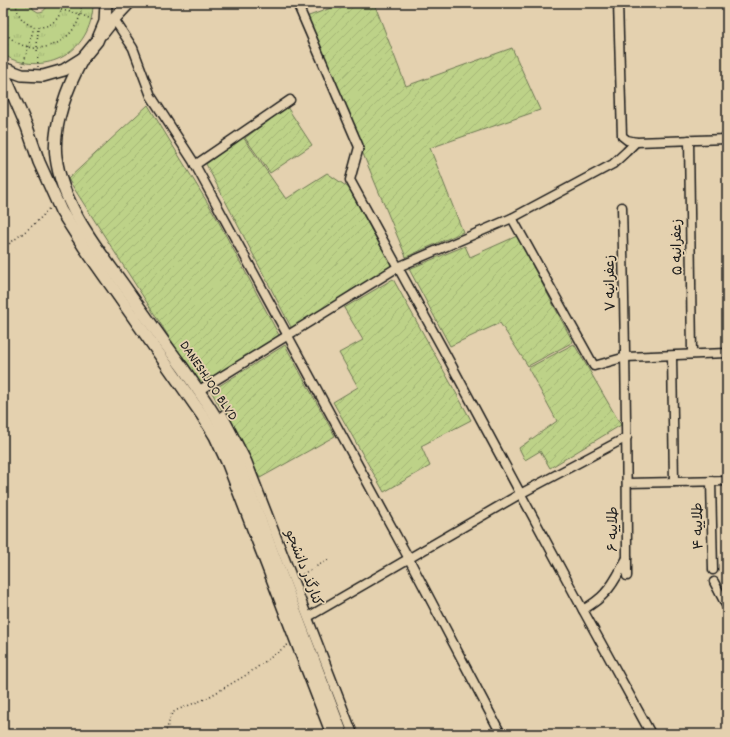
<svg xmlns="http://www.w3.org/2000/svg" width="730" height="737" font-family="Dekko,'Playpen Sans Arabic',sans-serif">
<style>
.built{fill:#d7c39f}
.grass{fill:url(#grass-tufts);stroke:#6c7752}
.garden{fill:url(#garden-furrows);stroke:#6c7752}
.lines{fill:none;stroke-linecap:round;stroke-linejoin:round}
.minor-casing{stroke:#1c1c1c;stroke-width:11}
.major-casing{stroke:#1c1c1c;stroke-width:14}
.path{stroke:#1c1c1c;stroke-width:1.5;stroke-dasharray:1 3;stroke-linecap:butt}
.minor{stroke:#e4d1af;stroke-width:8}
.major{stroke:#e4d1af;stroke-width:11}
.labels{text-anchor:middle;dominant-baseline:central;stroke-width:3.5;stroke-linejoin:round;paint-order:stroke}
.street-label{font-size:14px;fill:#1c1c1c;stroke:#e4d1af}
</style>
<defs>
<pattern id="grass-tufts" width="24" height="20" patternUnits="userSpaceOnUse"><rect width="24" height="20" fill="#bdd288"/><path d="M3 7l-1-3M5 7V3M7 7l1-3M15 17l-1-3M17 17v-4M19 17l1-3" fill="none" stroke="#a2b475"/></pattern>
<pattern id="garden-furrows" width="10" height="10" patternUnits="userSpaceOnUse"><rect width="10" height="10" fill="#bdd288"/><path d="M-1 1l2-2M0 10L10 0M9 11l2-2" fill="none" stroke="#a2b475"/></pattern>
</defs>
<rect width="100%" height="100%" fill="#e4d1af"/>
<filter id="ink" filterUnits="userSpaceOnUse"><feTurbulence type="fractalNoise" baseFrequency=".025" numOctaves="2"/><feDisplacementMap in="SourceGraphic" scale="8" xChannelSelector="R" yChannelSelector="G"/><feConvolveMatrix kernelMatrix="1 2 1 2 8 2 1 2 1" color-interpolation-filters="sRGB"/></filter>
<g filter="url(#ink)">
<rect class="built" x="722" y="4" width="5" height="122"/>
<path class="grass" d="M3 3H32L33 9 38 12C44 12 47 9 47 3H93C93 46 55 74 14 60 10 59 7 56 3 54Z"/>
<g class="garden">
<path d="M345 3H374L406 86 512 48 540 110 430 148 463 232 406 257 306 17Z"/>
<path d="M148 105 215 215 280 337 199 384 68 179Z"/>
<path d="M287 107 312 145 270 173 245 138Z"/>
<path d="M243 137 286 199 327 173 349 188 373 233 393 266 292 329 206 164Z"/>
<path d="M517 236 573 342 528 366 500 323 450 346 409 269 465 246 470 257Z"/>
<path d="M393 279 471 420 421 446 430 466 384 492 333 402 358 387 339 353 363 340 344 308Z"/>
<path d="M574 344 621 425 550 468 540 451 525 460 519 448 557 421 528 368Z"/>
<path d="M285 345 335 436 260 478 211 391Z"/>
</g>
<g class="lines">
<g class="minor-casing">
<g id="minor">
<path d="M297 3 359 147 350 180 445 353 583 610 651 734"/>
<path d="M618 3 622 136 627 140 636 142 727 139"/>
<path d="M114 19 133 48 151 96 193 161 409 559 501 734"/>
<path d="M689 140 692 354"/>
<path d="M195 165 290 100"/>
<path d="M622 207C625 330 627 453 627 576"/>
<path d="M512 218 594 366 626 357 727 353"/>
<path d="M672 356 674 482"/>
<path d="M198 391 398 267 512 218 613 164 626 152 636 142"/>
<path d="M223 415 247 461 353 734"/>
<path d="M711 481 713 570"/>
<path d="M627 483 727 481"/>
<path d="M714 582 727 607"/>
<path d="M583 610C591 605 599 600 605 593 615 583 620 570 627 558"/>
<path d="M308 617 520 494 627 437"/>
</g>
</g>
<g class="major-casing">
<g id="major">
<path d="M103 33 114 19 129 3"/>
<path d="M83 58C68 85 52 126 56 157 62 205 97 248 125 287 144 314 163 341 183 368 197 389 213 410 224 432 229 442 233 452 238 462L342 734"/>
<path d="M3 68 22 75 43 76 64 70 83 58 97 41 105 22 106 3"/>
<path d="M3 72 27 127 39 162 61 211 84 247 202 415 215 436 228 464 332 734"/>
</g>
</g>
<g class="path">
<path d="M3 3H16"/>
<path d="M16 3C19 37 62 33 62 3"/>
<path d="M62 5H82L97 7"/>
<path d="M61 10 80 14 95 21"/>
<path d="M3 31C11 39 18 45 29 47 34 49 39 48 45 47 65 44 83 24 81 3"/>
<path d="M23 66 34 27"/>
<path d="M38 67 37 48 38 27"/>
<path d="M3 249C19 235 37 225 50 207"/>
<path d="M299 576 328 560"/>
<path d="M165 734 172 713 177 710 205 699 248 674 289 644"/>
</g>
<use href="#minor" class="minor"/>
<use href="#major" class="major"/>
</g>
</g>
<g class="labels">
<g class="street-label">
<text transform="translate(678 247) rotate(-91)">زعفرانیه ۵</text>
<text transform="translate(611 283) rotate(-91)">زعفرانیه ۷</text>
<text transform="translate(208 381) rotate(56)">DANESHJOO BLVD</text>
<text transform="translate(699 526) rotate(-91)">طلاییه ۴</text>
<text transform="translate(614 529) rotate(-90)">طلاییه ۶</text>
<text transform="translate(303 568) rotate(69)">کنارگذر دانشجو</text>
</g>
</g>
<rect width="730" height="737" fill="none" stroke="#e4d1af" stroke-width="16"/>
<rect x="8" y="8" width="714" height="721" fill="none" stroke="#1c1c1c" stroke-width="1.5" filter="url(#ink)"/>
</svg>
